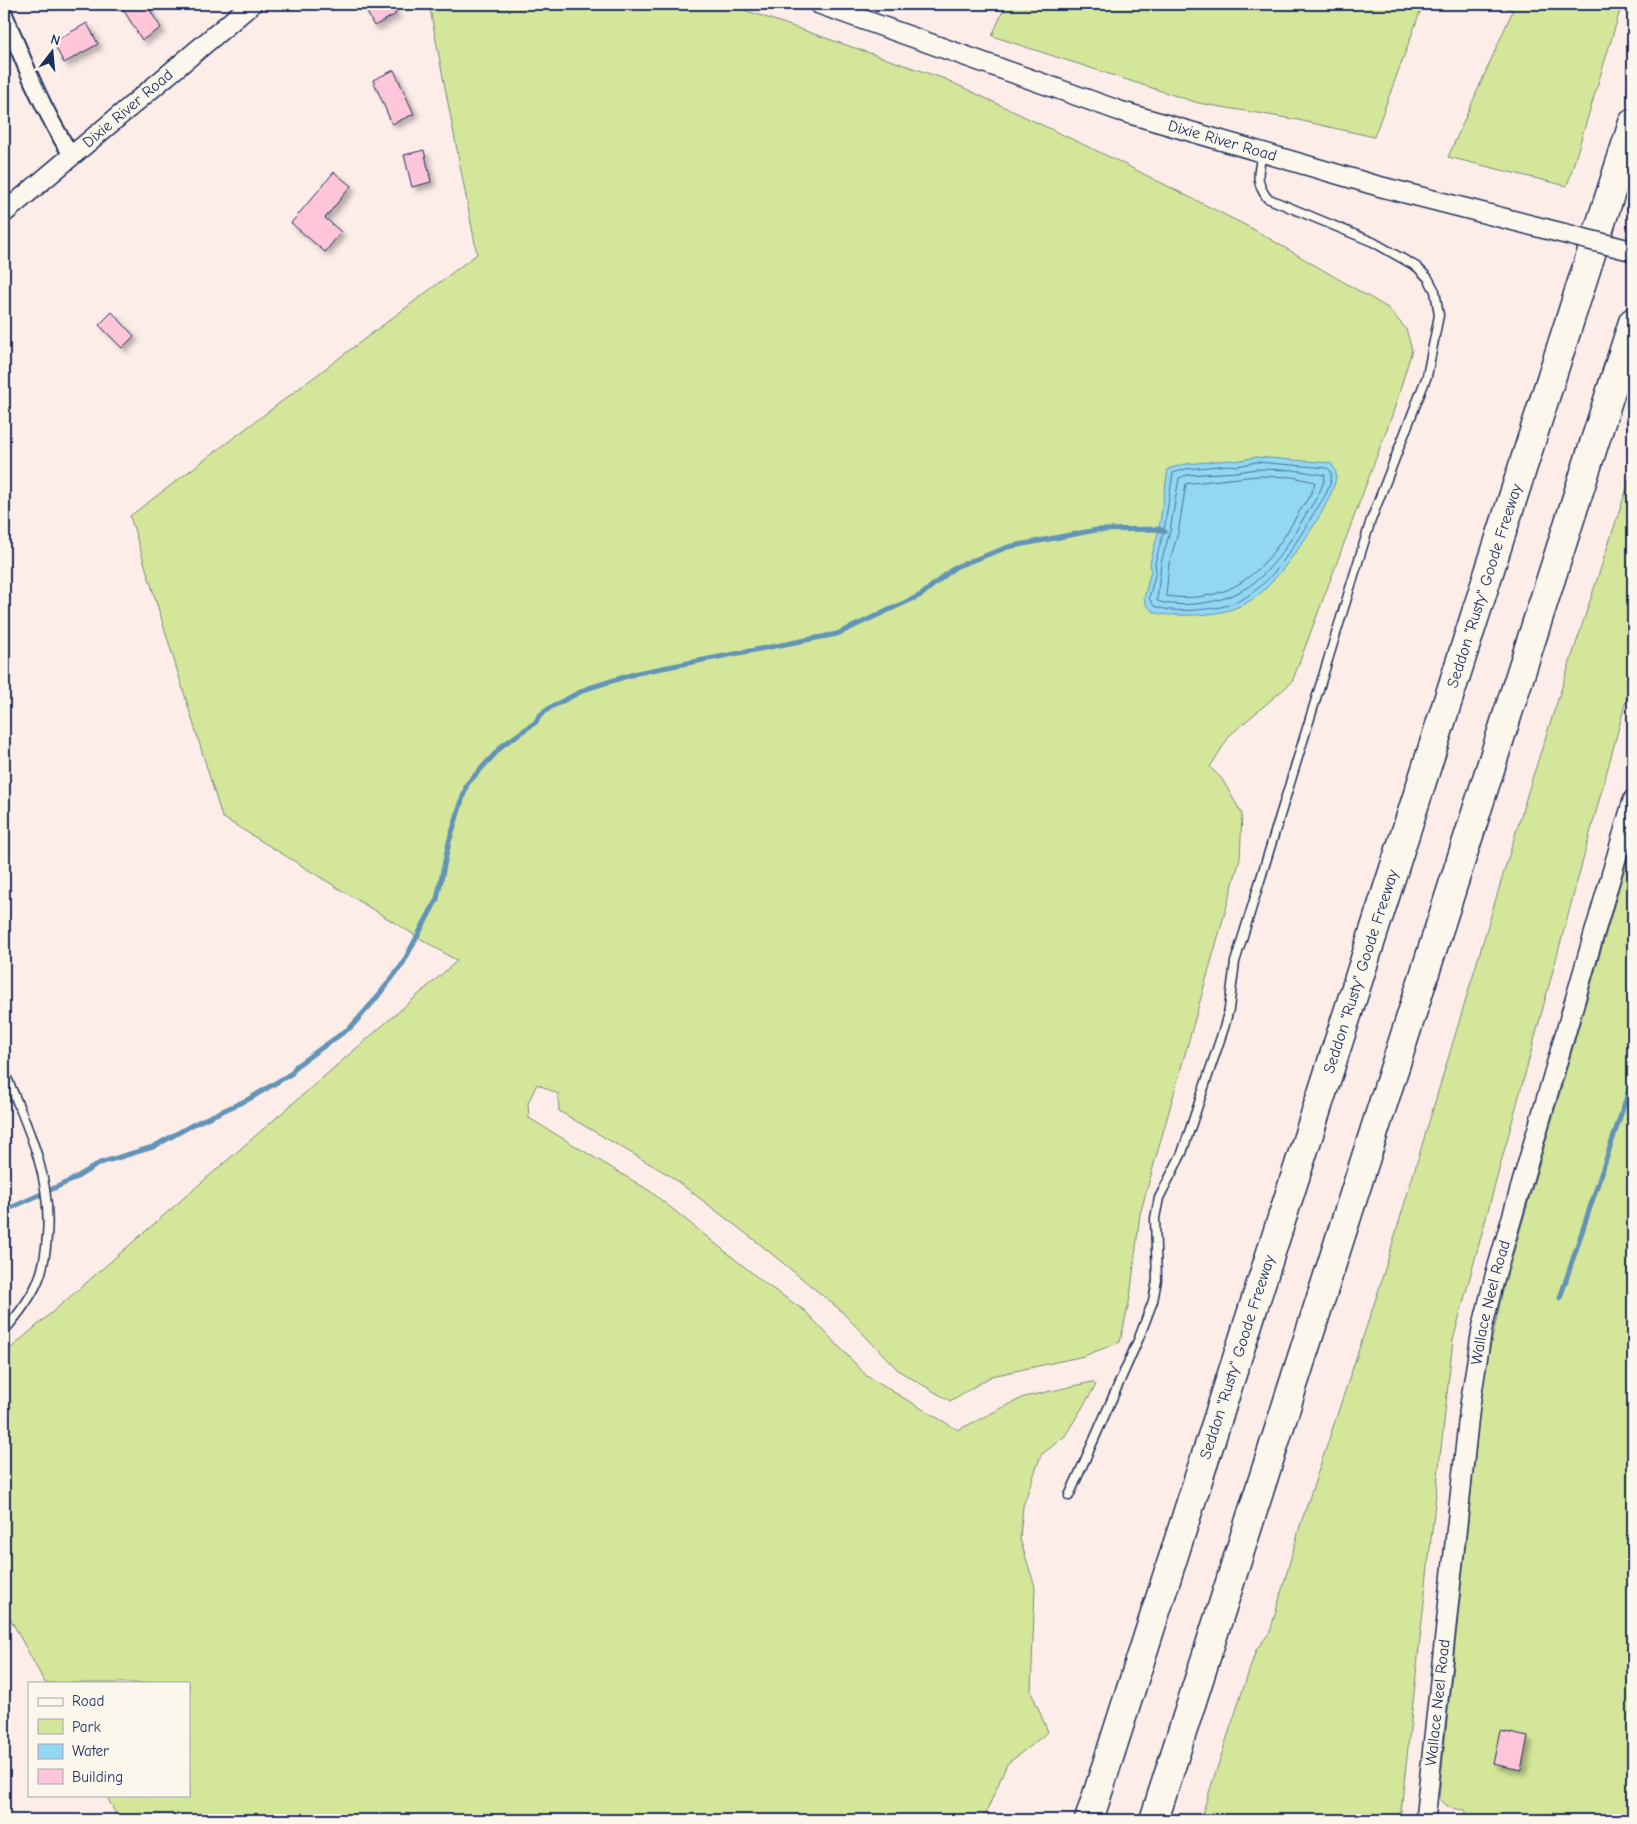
<svg xmlns="http://www.w3.org/2000/svg" width="1637" height="1824" font-family="'Comic Neue',sans-serif">
<style>
.green{fill:#d4e69a;stroke:#788a7c}
.water{fill:#92d7f4;stroke:#6294b8}
.lines{fill:none;stroke-linecap:round;stroke-linejoin:round}
.shore{stroke:#4b729a;stroke-width:1}
.stream{stroke:#6294b8;stroke-width:5}
.building{fill:#ffc5d8;stroke:#1b2f5e;filter:url(#shadow)}
.service-casing{stroke:#1b2f5e;stroke-width:11}
.minor-casing{stroke:#1b2f5e;stroke-width:19}
.tertiary-casing{stroke:#1b2f5e;stroke-width:22}
.motorway-casing{stroke:#1b2f5e;stroke-width:31}
.service{stroke:#fbf7ec;stroke-width:8}
.minor{stroke:#fbf7ec;stroke-width:15}
.tertiary{stroke:#fbf7ec;stroke-width:19}
.motorway{stroke:#fbf7ec;stroke-width:28}
.tertiary-bridge-casing{stroke:#1b2f5e;stroke-width:22;stroke-linecap:butt}
.tertiary-bridge{stroke:#fbf7ec;stroke-width:19}
.labels{text-anchor:middle;dominant-baseline:central;stroke-width:4;stroke-linejoin:round;paint-order:stroke}
.street-label{font-size:16px;fill:#1b2f5e;stroke:#fbf7ec}
</style>
<defs>
<filter id="shadow"><feDropShadow dx="4.5" dy="4.5" stdDeviation="2.5" flood-color="#0004"/></filter>
</defs>
<rect width="100%" height="100%" fill="#fcede8"/>
<filter id="ink" filterUnits="userSpaceOnUse"><feTurbulence type="fractalNoise" baseFrequency=".02" numOctaves="2"/><feDisplacementMap in="SourceGraphic" scale="10" xChannelSelector="R" yChannelSelector="G"/><feConvolveMatrix kernelMatrix="1 2 1 2 8 2 1 2 1" color-interpolation-filters="sRGB"/></filter>
<g filter="url(#ink)">
<g class="green">
<path d="M429 4H727L945 79 1116 160 1253 229 1388 308 1406 329 1412 350 1393 413 1292 682 1230 735 1210 767 1222 779 1242 814 1240 859 1140 1214 1130 1298 1120 1342 1084 1356 992 1376 950 1401 899 1371 839 1309 761 1245 669 1175 559 1111 558 1094 537 1084 528 1103 529 1118 650 1191 767 1285 805 1311 868 1377 958 1430 1024 1397 1092 1382 1096 1385 1065 1436 1041 1455 1023 1506 1020 1539 1035 1587 1031 1691 1048 1732 1007 1764 983 1820H119L106 1795H189V1683H45L4 1607V1354L457 961 222 817 130 516 477 254Z"/>
<path d="M1006 4H1423L1374 137 1298 120 1198 103 992 36Z"/>
<path d="M1499 4H1622L1567 186 1448 157 1513 10Z"/>
<path d="M1633 469V675L1453 1340 1400 1820H1200L1256 1650 1270 1632 1300 1526 1378 1292 1531 782Z"/>
<path d="M1633 840V1820H1464L1465 1810C1452 1809 1446 1808 1439 1797L1480 1408 1487 1361 1504 1286Z"/>
</g>
<path class="water" d="M1256 457 1331 463C1334 468 1337 471 1336 477 1333 505 1279 580 1256 597 1233 614 1203 616 1175 615 1161 615 1149 614 1144 599L1151 570 1150 563 1159 529 1168 469 1185 464 1230 460 1236 461Z"/>
<g class="lines">
<g class="shore">
<path d="M1257 462 1327 468 1331 471C1334 487 1319 504 1312 516 1293 548 1269 589 1234 603 1222 608 1208 609 1196 610 1182 611 1167 611 1154 606L1149 598 1156 571 1155 563 1164 530 1173 473 1186 469 1230 465 1237 466Z"/>
<path d="M1257 469 1293 470 1325 475C1323 491 1311 506 1303 519 1276 566 1252 599 1195 604 1183 605 1169 605 1157 601L1161 563 1170 531 1179 478 1187 475 1237 472Z"/>
<path d="M1258 476 1293 477 1315 482C1313 494 1301 508 1295 519 1264 572 1232 605 1166 596L1169 564 1178 533 1186 484Z"/>
</g>
<g class="stream">
<path d="M4 1211 72 1180 100 1163 153 1147 194 1124 249 1099 292 1073 296 1066 351 1027 374 1001 402 965 437 899 449 842 467 784 503 745 536 722 539 716 551 707 586 689 637 673 837 634 921 595 955 567 1008 547 1096 530 1159 529 1165 532"/>
<path d="M1560 1298 1633 1078"/>
</g>
</g>
<g class="building">
<path d="M120 4H146L161 28 142 40Z"/>
<path d="M363 4H391L396 14 374 26Z"/>
<path d="M87 23 98 44 64 63 53 42Z"/>
<path d="M394 70 414 114 392 124 373 80Z"/>
<path d="M424 150 431 182 412 187 404 155Z"/>
<path d="M334 172 351 186 325 218 341 232 325 252 291 223Z"/>
<path d="M112 312 134 336 122 348 99 325Z"/>
<path d="M1500 1731 1528 1737 1521 1770 1493 1764Z"/>
</g>
<g class="lines">
<g class="service-casing">
<g id="service">
<path d="M4 1071C27 1125 52 1176 47 1236 46 1251 44 1267 38 1281 30 1300 17 1316 4 1331"/>
<path d="M1069 1496 1139 1338 1153 1301 1157 1280 1155 1218 1159 1198 1182 1153 1224 1028 1229 1009 1235 962 1371 520 1427 376 1439 315 1435 291 1428 278 1417 267 1373 242 1267 198C1255 181 1258 173 1262 154"/>
</g>
</g>
<g class="minor-casing">
<path id="minor" d="M4 13C24 63 43 111 72 156"/>
</g>
<g class="tertiary-casing">
<g id="tertiary">
<path id="s1" d="M819 4 1120 111 1378 186 1546 229"/>
<path id="s2" d="M4 213 252 4"/>
<path id="s3" d="M1425 1820 1470 1405 1482 1329 1495 1276 1633 800"/>
</g>
</g>
<g class="motorway-casing">
<g id="motorway">
<path id="s4" d="M1089 1820 1633 123"/>
<path d="M1154 1820 1633 322"/>
</g>
</g>
<use href="#service" class="service"/>
<use href="#minor" class="minor"/>
<use href="#tertiary" class="tertiary"/>
<use href="#motorway" class="motorway"/>
<g class="tertiary-bridge-casing">
<path id="tertiary-bridge" d="M1546 229 1633 251"/>
</g>
<use href="#tertiary-bridge" class="tertiary-bridge"/>
</g>
</g>
<g class="labels">
<g class="street-label">
<text stroke="none"><textPath href="#s2" startOffset="162">Dixie River Road</textPath></text>
<text stroke="none"><textPath href="#s1" startOffset="426">Dixie River Road</textPath></text>
<text stroke="none"><textPath href="#s4" startOffset="1296">Seddon "Rusty" Goode Freeway</textPath></text>
<text stroke="none"><textPath href="#s4" startOffset="891">Seddon "Rusty" Goode Freeway</textPath></text>
<text stroke="none"><textPath href="#s3" startOffset="522">Wallace Neel Road</textPath></text>
<text stroke="none"><textPath href="#s4" startOffset="486">Seddon "Rusty" Goode Freeway</textPath></text>
<text stroke="none"><textPath href="#s3" startOffset="118">Wallace Neel Road</textPath></text>
</g>
</g>
<rect width="1637" height="1824" fill="none" stroke="#fbf7ec" stroke-width="20"/>
<rect x="10" y="10" width="1617" height="1804" fill="none" stroke="#1b2f5e" stroke-width="2" filter="url(#ink)"/>
<rect x="28" y="1682" width="162" height="115" fill="#fbf7ec" stroke="#a1a7b3"/>
<rect x="38" y="1698" width="25" height="8" fill="#fbf7ec" stroke="#a1a7b3"/>
<text x="72" y="1706" font-size="15" fill="#1b2f5e">Road</text>
<rect x="38" y="1719" width="25" height="15" fill="#d4e69a" stroke="#a1a7b3"/>
<text x="72" y="1732" font-size="15" fill="#1b2f5e">Park</text>
<rect x="38" y="1744" width="25" height="15" fill="#92d7f4" stroke="#a1a7b3"/>
<text x="72" y="1756" font-size="15" fill="#1b2f5e">Water</text>
<rect x="38" y="1769" width="25" height="15" fill="#ffc5d8" stroke="#a1a7b3"/>
<text x="72" y="1782" font-size="15" fill="#1b2f5e">Building</text>
<g transform="translate(52 52) rotate(16)" stroke="#fbf7ec" stroke-width="4" paint-order="stroke">
<path d="M0-4L9 19L0 12L-9 19Z" fill="#1b2f5e"/>
<text y="-8" font-size="14" font-weight="bold" text-anchor="middle" fill="#1b2f5e">N</text>
</g>
</svg>
